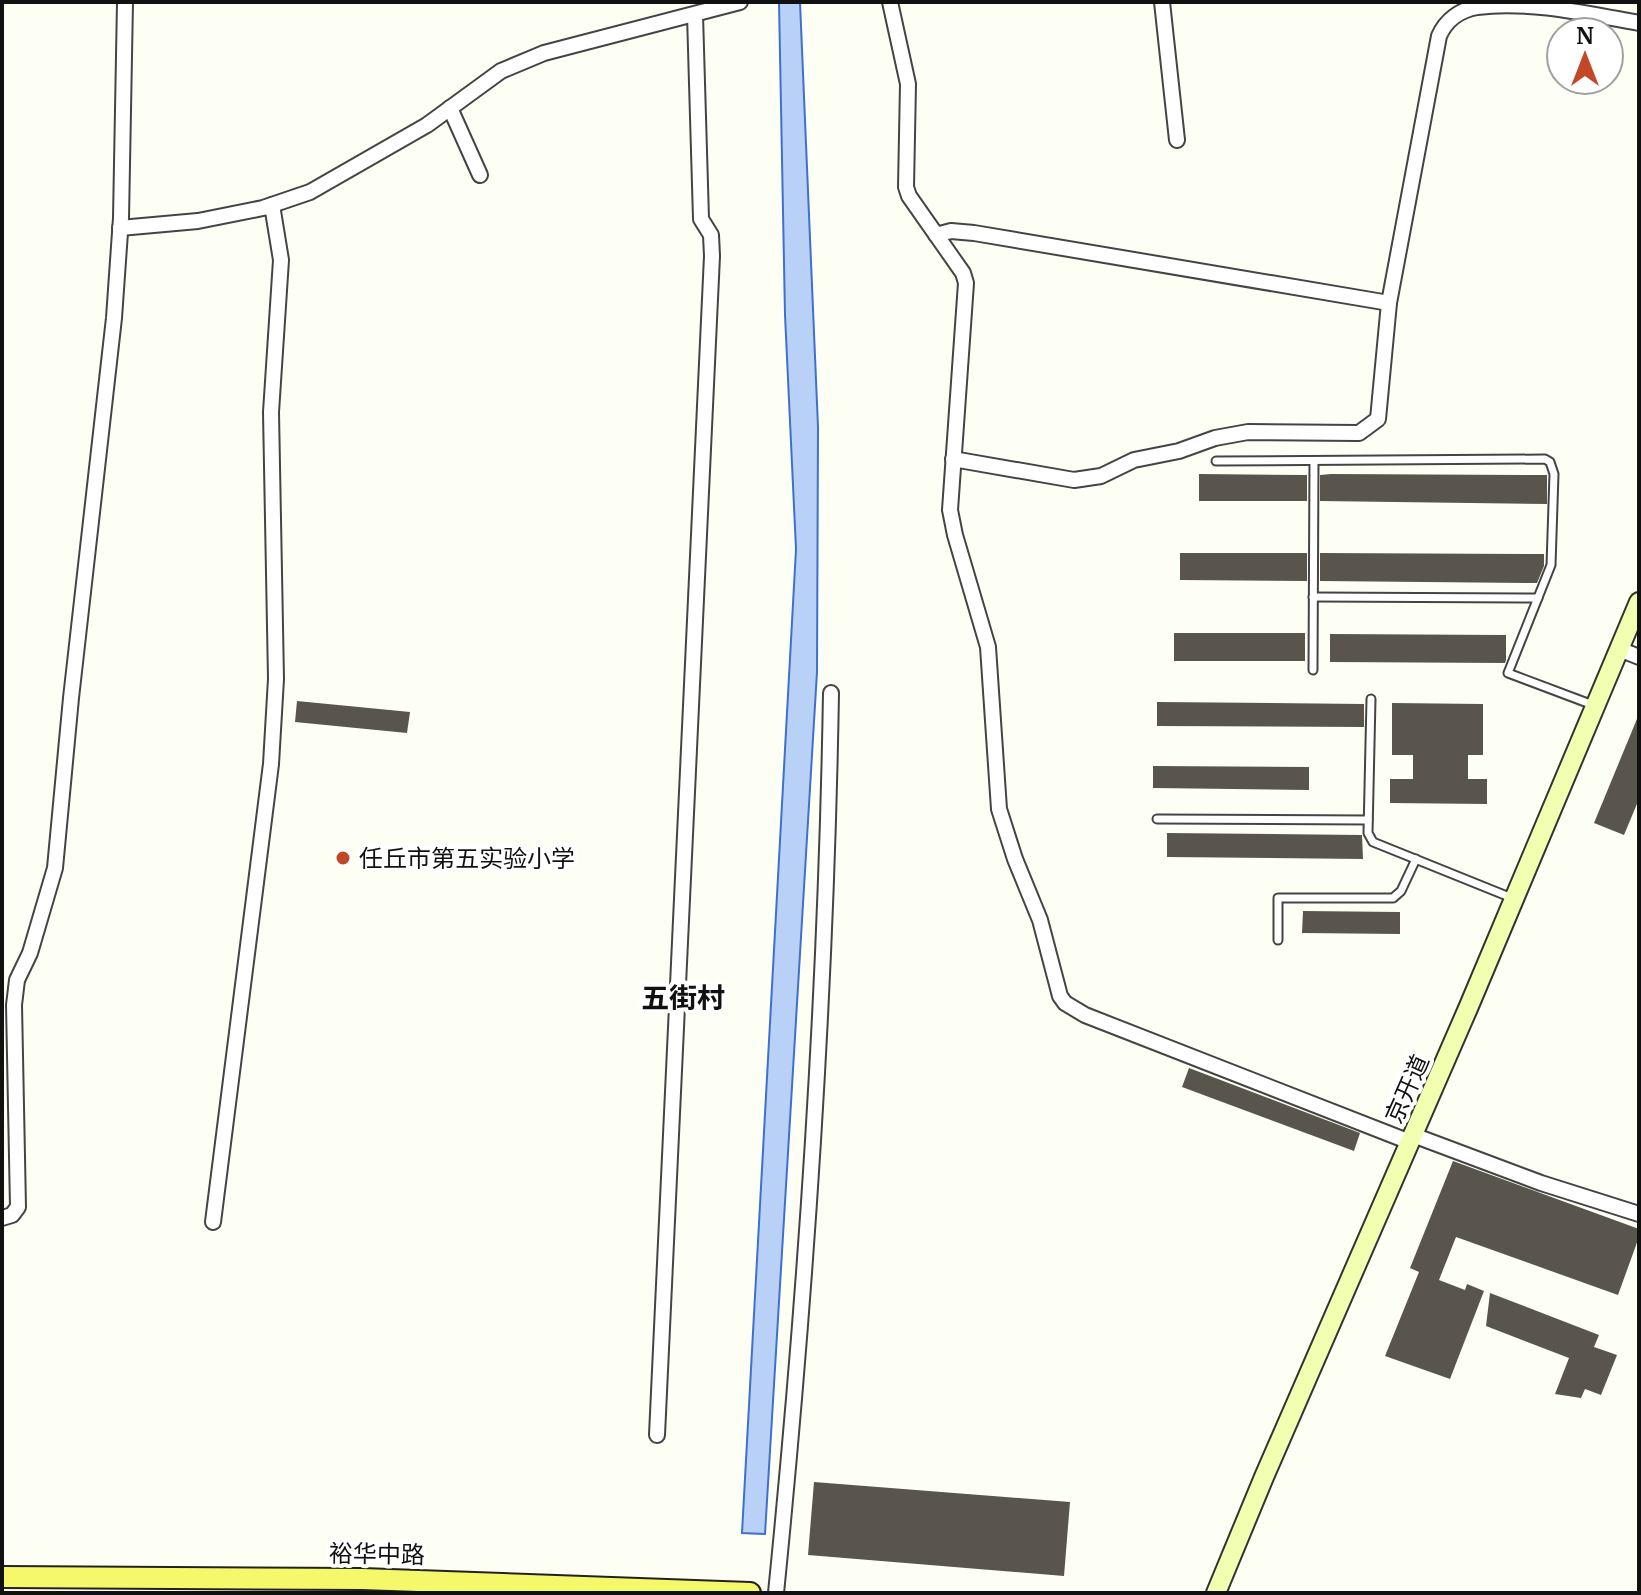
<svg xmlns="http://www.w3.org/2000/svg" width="1641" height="1595" font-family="Merriweather,'Noto Sans SC',serif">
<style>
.water{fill:#b9d0f7;stroke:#3f70ce;stroke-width:2}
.building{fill:#59554d}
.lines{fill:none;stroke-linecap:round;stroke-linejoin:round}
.service-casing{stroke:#444;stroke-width:11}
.minor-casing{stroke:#444;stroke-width:18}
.secondary-casing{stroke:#333;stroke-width:22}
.primary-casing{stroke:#222;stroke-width:24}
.service{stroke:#fff;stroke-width:7}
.minor{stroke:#fff;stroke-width:14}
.secondary{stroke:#f3ffb0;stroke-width:18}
.primary{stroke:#f6f86b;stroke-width:20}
.poi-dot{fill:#c24727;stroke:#fff;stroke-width:3}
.labels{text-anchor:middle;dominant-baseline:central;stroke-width:8;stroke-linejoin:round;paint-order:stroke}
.poi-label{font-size:24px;fill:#111;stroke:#fff;text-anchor:start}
.street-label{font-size:24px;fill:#111;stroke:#fff}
.quarter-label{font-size:28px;font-weight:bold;fill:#111;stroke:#fff}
</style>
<rect width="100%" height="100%" fill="#fefff4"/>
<path class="water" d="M779 2H800L818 427 817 672 765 1534 742 1533 796 549 785 315Z"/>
<g class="building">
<path d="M1199 474 1307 475V501H1199Z"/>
<path d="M1331 474 1547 475V504L1320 501V475Z"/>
<path d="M1180 553H1307V581L1180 580Z"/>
<path d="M1320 553 1544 554V566L1537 583 1320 581Z"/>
<rect x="1174" y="633" width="131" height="28"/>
<path d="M1330 634 1506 635V660L1505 663 1330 662Z"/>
<path d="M297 701 410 712 407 733 295 722Z"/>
<path d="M1157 702 1364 704V727L1157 726Z"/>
<path d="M1392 703 1483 704V755H1468V779H1487V804L1390 803V779H1413V755H1392Z"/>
<path d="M1639 714V799L1624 835 1594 823Z"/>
<path d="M1153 766 1309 767V790L1153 788Z"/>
<path d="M1167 833 1362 835 1363 859 1167 857Z"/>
<path d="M1303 911 1400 912V934L1302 933Z"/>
<path d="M1189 1068 1360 1133 1354 1151 1182 1087Z"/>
<path d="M1453 1161 1639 1229V1237L1618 1295 1456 1237 1439 1280 1465 1290 1467 1284 1484 1291 1450 1379 1385 1356 1419 1272 1410 1268Z"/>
<path d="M1490 1293 1599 1335 1594 1347 1617 1355 1601 1395 1585 1389 1581 1398 1555 1394 1569 1358 1486 1326Z"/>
<path d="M814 1482 1070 1502 1064 1576 808 1555Z"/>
</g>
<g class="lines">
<g class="service-casing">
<g id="service">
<path d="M1216 461 1545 459 1550 462 1554 474 1551 565 1508 673 1593 705"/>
<path d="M1313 597 1538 598"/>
<path d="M1313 670 1314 461"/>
<path d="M1371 699 1368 833 1373 842 1512 898"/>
<path d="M1157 819 1368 820"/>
<path d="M1278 940V898H1393L1401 891 1416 859"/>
</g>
</g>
<g class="minor-casing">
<g id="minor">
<path d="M890 2 908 84 906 187 909 196 963 273 966 283 950 510 955 535 988 647 999 809 1015 859 1040 920 1060 996 1065 1003 1085 1015 1410 1142"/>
<path d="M1162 2 1177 140"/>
<path d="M450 108 480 175"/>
<path d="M120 228 198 221 263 208 310 192 427 125 501 71 544 53 740 2"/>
<path d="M936 235 951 231 974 233 1389 303"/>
<path d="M953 459 1074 480 1101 476 1134 460 1179 451 1215 438 1248 432 1359 433 1378 419 1389 303 1439 36C1446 20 1460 10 1477 7 1528 0 1589 14 1639 23"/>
<path d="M1619 649 1639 657"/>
<path d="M1413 1135 1541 1183 1639 1214"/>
<path d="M2 1218 12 1215 18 1207 14 1005 17 980 30 953 55 868 71 698 114 318 121 218 125 2"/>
<path d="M213 1222 271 764 276 679 271 412 281 260 272 205"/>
<path d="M657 1435 712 256 711 235 701 219 695 15"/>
<path d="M776 1593C806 1294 826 993 831 693"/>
</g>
</g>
<g class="secondary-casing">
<path id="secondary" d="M1216 1593 1264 1477 1469 1006 1639 602"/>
</g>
<g class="primary-casing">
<path id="primary" d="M2 1577 362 1579 750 1593"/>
</g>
<use href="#service" class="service"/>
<use href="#minor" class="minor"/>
<use href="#secondary" class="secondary"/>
<use href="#primary" class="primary"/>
</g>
<circle class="poi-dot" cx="343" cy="858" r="8"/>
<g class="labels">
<g class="poi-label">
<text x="359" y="858">任丘市第五实验小学</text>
</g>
<g class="street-label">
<text transform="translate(1407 1089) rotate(-66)">京开道</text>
<text transform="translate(377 1554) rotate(1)">裕华中路</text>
</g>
<g class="quarter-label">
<text x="683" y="998">五街村</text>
</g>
</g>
<rect width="1641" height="1595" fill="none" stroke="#111111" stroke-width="8"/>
<g transform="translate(1585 56)"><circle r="38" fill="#ffffff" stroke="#a0a0a0" stroke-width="2"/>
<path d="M0-6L14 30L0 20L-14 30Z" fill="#c24727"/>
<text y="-12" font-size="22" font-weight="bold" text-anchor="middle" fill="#111111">N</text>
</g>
</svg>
